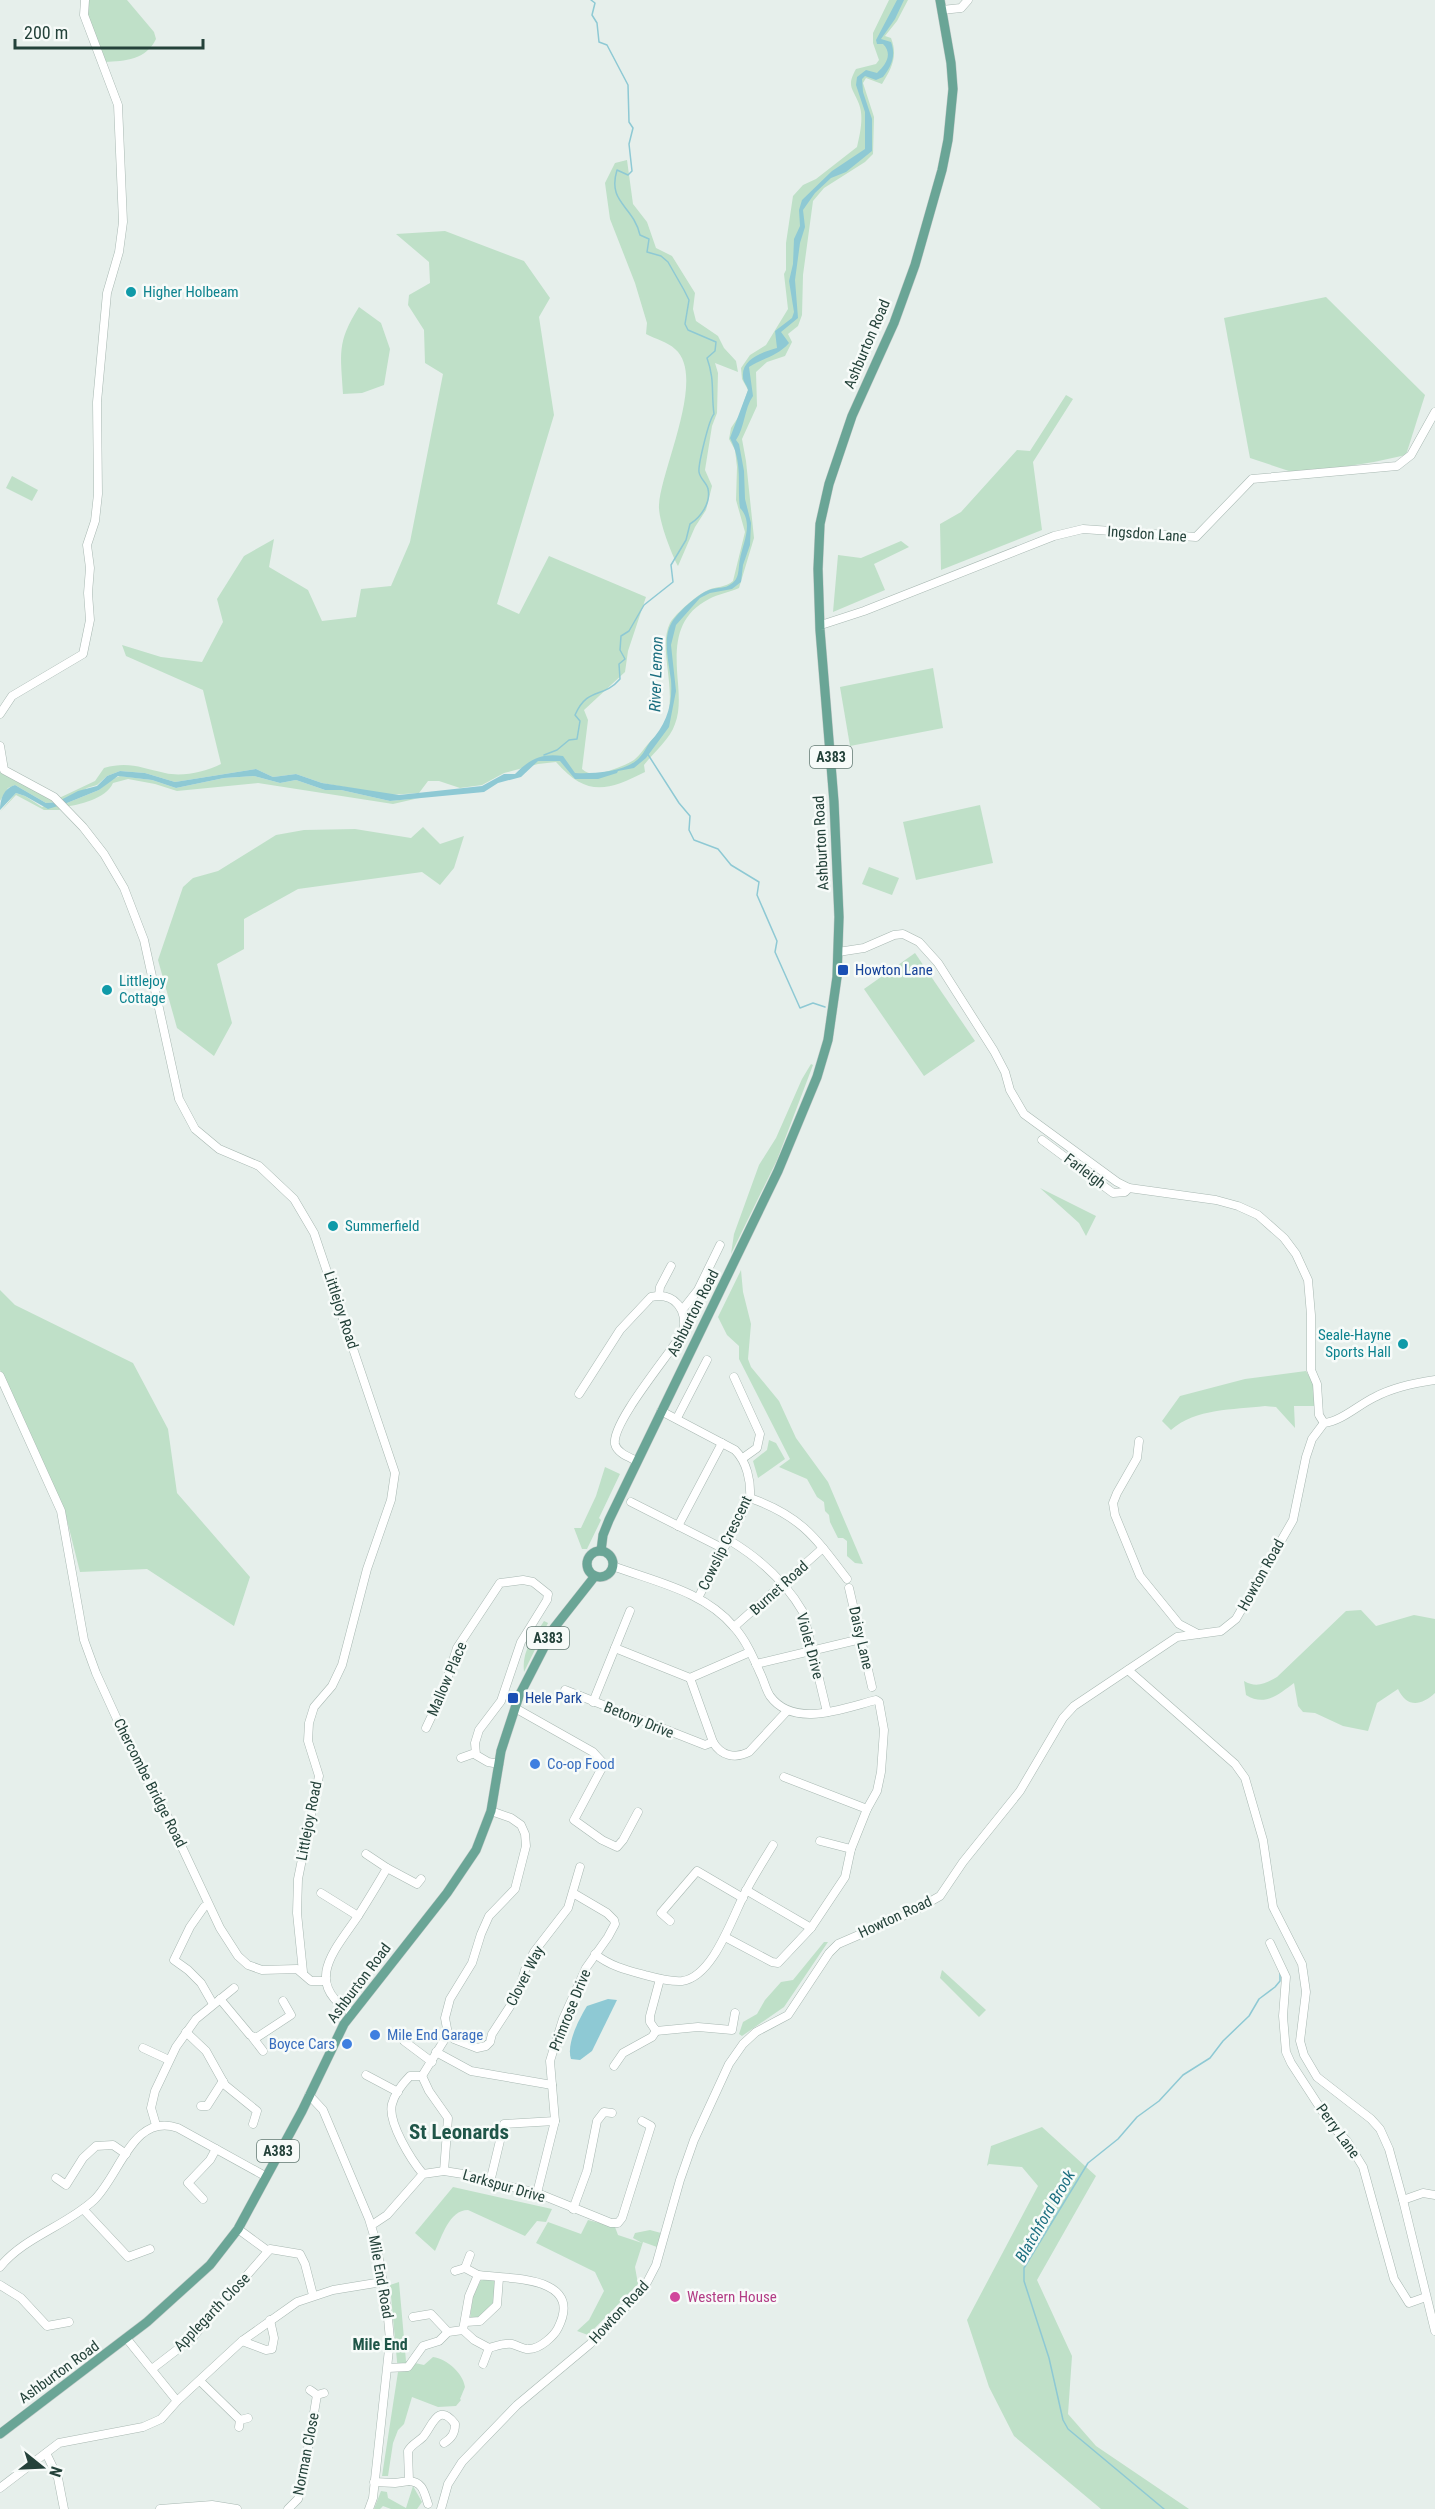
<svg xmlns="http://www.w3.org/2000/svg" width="1435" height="2509" font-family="'Roboto Condensed',sans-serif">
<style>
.green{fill:#bfe0c8}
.water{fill:#8ec9d4}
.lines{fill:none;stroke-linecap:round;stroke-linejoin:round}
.stream{stroke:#8ec9d4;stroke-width:1.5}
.minor-casing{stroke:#a8b8b2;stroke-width:9}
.major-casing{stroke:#c2cac8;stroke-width:10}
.minor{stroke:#fff;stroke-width:8}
.major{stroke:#6aa596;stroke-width:9}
.culture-dot{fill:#0f9aa8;stroke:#f7fbf9;stroke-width:2}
.transit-dot{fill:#1a4fb4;stroke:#f7fbf9;stroke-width:2}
.shop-dot{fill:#3f7fe0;stroke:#f7fbf9;stroke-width:2}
.hotel-dot{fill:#d1479c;stroke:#f7fbf9;stroke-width:2}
.labels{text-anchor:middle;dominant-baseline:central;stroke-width:5;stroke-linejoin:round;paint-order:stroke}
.shield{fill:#f7fbf9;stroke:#637a73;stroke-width:1.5}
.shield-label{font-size:14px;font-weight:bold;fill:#24423a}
.culture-label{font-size:15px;fill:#0d838f;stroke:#f7fbf9;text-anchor:start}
.street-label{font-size:15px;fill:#24423a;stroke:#f7fbf9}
.transit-label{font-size:15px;fill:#164399;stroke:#f7fbf9;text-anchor:start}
.shop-label{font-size:15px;fill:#366cbe;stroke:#f7fbf9;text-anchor:start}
.hotel-label{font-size:15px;fill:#b23c85;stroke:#f7fbf9;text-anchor:start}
.water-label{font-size:16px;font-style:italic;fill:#1c6f80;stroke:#f7fbf9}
.neighbourhood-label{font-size:16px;font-weight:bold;fill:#1f5548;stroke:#f7fbf9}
.district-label{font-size:21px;font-weight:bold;fill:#1f5548;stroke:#f7fbf9}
</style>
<rect width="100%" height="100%" fill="#e6efeb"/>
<g class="green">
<path d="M87 0H127L154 32 156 39C146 60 125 61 105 62L88 19Z"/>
<path d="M889 0H908L897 21 885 36 891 38C898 56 892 68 882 84L866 78 863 83 874 117 873 154 865 162 824 188 813 201 803 275 802 315 798 326 788 334 792 342 785 356 767 362 756 372 757 406 742 439 746 461 754 538 739 588C730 592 718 594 709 599 674 617 675 649 678 683 679 696 680 711 675 724 670 739 654 752 644 765L645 772C606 792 586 796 556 762L538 764 504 773 482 785 460 788 439 781H428L419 793 389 795 322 783 296 774 273 777 256 769 175 782 145 773 120 771 107 776 97 785 87 788 62 805 99 790 112 779 120 776 152 780 176 788 224 778 254 776 280 783 296 780 325 790H341L390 801 419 798 393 804 258 783 177 791 155 784 128 779 113 783C106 799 79 805 63 807L59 810H44L16 795 0 812 16 793 25 796 42 807 58 802 46 803 15 785 8 788 0 801V747L2 766 57 799 95 781 104 768C129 761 141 768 165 773 182 777 205 772 221 764L203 690 126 656 122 645 161 657 202 662 223 622 217 599 244 556 274 539 269 567 308 590 322 621 356 617 361 589 391 586 410 542 443 374 425 363 424 330 408 305 409 295 430 283 429 262 396 234 445 231 524 261 550 298 539 317 554 415 497 604 519 614 549 556 646 597 628 651 625 672 584 710 588 720 582 769C592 778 605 772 617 768 637 760 635 760 648 744 654 737 661 732 665 723 679 692 657 649 670 623 676 613 697 595 708 590 717 586 725 588 733 581L745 532 736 500 737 467 735 450 729 439 731 428 739 416 748 390 742 379 741 368 750 355 766 345 788 309 784 274 786 270V243L793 196 803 185 816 179 857 147C860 134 864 117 859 104 853 88 846 87 856 69L876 64 879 60 873 43V33Z"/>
<path d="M627 160 633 204 647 222 656 248 672 256 695 293 693 309 696 321 718 336 724 348 736 361 738 372 715 363 718 373 717 413 712 426 705 470 712 486 706 510 695 527 678 566C671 553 658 519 659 505 661 469 707 376 675 349 668 342 655 339 646 334L647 323 635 283 610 219 605 183 615 163Z"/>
<path d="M1326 297 1425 395 1406 455 1374 462 1298 474 1250 458 1224 318Z"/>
<path d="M359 307 381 323 390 349 384 385 362 393 343 394C341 354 336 343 359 307Z"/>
<path d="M1066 395 1073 399 1033 462 1042 530 941 570 940 524 961 512 1017 450 1030 451Z"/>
<path d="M12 476 38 490 32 501 6 488Z"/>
<path d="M901 541 909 547 874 564 885 590 833 612 838 555 861 558Z"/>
<path d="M933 668 943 728 850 746 840 687Z"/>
<path d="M980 805 993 863 916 880 903 822Z"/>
<path d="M423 827 440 844 464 836 454 868 440 885 422 872 298 889 244 919V949L217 964 232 1023 214 1056 177 1028 158 960 183 887 193 878 218 871 276 835 304 830 355 829 411 838Z"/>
<path d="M869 867 899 878 892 895 862 884Z"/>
<path d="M915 953 975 1041 924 1076 864 989Z"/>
<path d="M811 1064 813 1065 777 1160 731 1254 734 1234 759 1165 776 1138 802 1079Z"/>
<path d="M1040 1188 1096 1216 1086 1236 1079 1223Z"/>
<path d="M741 1270 743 1292 751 1324 748 1359 751 1367 779 1401 796 1438 828 1482 863 1564 855 1563 847 1556V1541L843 1538H838L830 1522 829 1515 825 1511 824 1502 817 1497 807 1479 779 1467 790 1459 739 1359V1346L727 1335 718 1317Z"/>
<path d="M0 1290 15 1305 133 1363 168 1429 177 1493 250 1577 234 1626 147 1569 80 1572 66 1516 0 1370Z"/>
<path d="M1306 1371 1314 1385 1315 1406H1294L1295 1428 1276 1407 1265 1406C1233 1410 1196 1408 1171 1430L1162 1421 1180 1396 1245 1379Z"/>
<path d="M769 1440 776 1443 785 1459 758 1478 753 1461 767 1450Z"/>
<path d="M605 1467 620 1474 599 1518 601 1520 587 1549H582L574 1528H581L596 1496Z"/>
<path d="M1361 1610 1376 1626 1414 1615 1435 1619V1693C1421 1706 1407 1708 1398 1689L1377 1703 1368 1731 1343 1726 1315 1713 1303 1712 1298 1706 1294 1683C1279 1694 1265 1707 1246 1695L1244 1681C1256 1688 1265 1684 1277 1677L1346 1611Z"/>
<path d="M544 1621 548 1623 524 1672C522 1650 533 1638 544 1621Z"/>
<path d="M824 1942H828L784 2007 742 2036 739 2034 743 2022 757 2014 765 2000 781 1982 793 1980Z"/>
<path d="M942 1970 986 2010 979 2017 940 1978Z"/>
<path d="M1042 2127 1096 2176 1037 2280 1072 2356 1068 2414 1096 2446 1189 2509H1101L1014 2436 989 2387 967 2320 1038 2186 1022 2167 989 2164 987 2166 991 2146Z"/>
<path d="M453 2187 552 2209 546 2222 537 2221 525 2236 468 2210C449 2210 442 2237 435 2251L415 2233Z"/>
<path d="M588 2220 615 2227 618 2235 642 2243 633 2238 635 2233 650 2230 661 2233 657 2247 643 2242 635 2267 638 2284 588 2335 577 2331 589 2320 604 2291 595 2272 536 2243 548 2222 581 2234Z"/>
<path d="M482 2278 497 2281 494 2305 478 2319 470 2318 473 2296Z"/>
<path d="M399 2282 406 2361 424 2365 433 2357C447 2359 463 2373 465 2387L460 2399 461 2400 456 2406 438 2407 412 2397 404 2424 398 2430 393 2443 388 2476H382L398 2372 390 2285Z"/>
<path d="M413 2486 422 2502 417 2509H391L383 2506 380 2509H374L381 2491 387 2492 388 2498 406 2508Z"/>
</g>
<g class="water">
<path d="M897 0H904L895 19 881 39 891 42C896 55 892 66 883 77L876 80 865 76 862 79 863 92 872 119V151L846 172 831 178 815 193 803 210 805 227 800 243 795 280 798 318 781 332 789 343C778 356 763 358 749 367L753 396C744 409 745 427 736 440L739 444 744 471 745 499 751 523 750 545 743 565 741 582 732 589 710 593 700 598 676 625 671 645 676 691 669 727 646 758 634 768 618 771 617 773 598 779H575L560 761H538L521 777 498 783 484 792 390 801 341 790H325L296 780 280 783 254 776 224 778 176 788 152 780 118 776 99 790 62 805 59 801 78 791 97 786 107 776 120 771 145 773 175 782 256 769 273 777 296 774 322 783 399 795 482 786 504 774H515C530 759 541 753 563 756L575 773C592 774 628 772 640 757 644 753 646 747 650 742 666 725 673 705 671 680 669 663 662 638 672 622 678 612 698 594 709 590 717 587 725 589 731 584 740 579 738 568 740 559 743 543 754 523 740 508 737 483 743 464 730 438L748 390C747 385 743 382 743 377 741 359 763 352 777 348L775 331 792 318 794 312 789 281 793 264 794 239 800 226 799 210 802 200 832 171 865 149V112L856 85 857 77 866 70 877 73C886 65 893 54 883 44H877L876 40Z"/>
<path d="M15 785 46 803 58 802 61 805 48 809 25 796 16 793 0 810C0 799 4 788 15 785Z"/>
<path d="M608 1999 617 2000 592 2051 580 2060 571 2059C566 2044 579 2019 587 2006Z"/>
</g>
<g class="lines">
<g class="stream">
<path d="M647 753 679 803 690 816 689 830 694 840 718 849 731 865 759 882 757 895 777 941 775 952 800 1008 813 1003 825 1007"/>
<path d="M544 755 557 750 569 740 577 739 580 721 575 715C588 686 603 699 620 679L619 664 625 659 620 650 621 636 629 631 644 605 673 582 671 565 686 540 690 524C701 517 711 503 708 489 707 483 700 479 699 472 698 465 709 419 714 414 711 392 715 380 707 358L715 351 716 342 688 330 685 324 689 300 684 290 668 262 661 256 647 252 649 239 640 235C633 205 607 203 617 170L628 175 632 171 629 144 633 128 629 122 628 85 607 45 599 42 597 23 592 15 595 3 591 0"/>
<path d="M1164 2509 1068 2429 1063 2420 1049 2358 1024 2281V2268L1088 2163 1118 2139 1137 2117 1159 2101 1183 2075 1210 2058 1223 2041 1249 2016 1259 1999 1275 1987 1280 1981V1973"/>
</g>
<g class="minor-casing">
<g id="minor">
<path d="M942 10 961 8 968 0"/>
<path d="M821 625 864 611 1054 536 1083 529 1196 537 1252 479 1397 466 1411 455 1435 412"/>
<path d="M0 714 12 696 83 654 90 620 88 593 90 568 87 545 95 521 98 494 97 402 107 293 119 252 123 222 118 105 84 15 85 0"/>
<path d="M0 746 4 770 54 797 83 827 104 854 124 888 144 940 179 1099 195 1129 219 1149 259 1166 294 1199 314 1233 395 1473 391 1500 367 1569 342 1665 332 1686 314 1707 309 1723 308 1741 319 1776 298 1879 297 1913 303 1972"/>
<path d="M838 952 864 948 894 935 903 934 919 942 938 963 994 1051 1005 1072 1010 1090 1024 1114 1117 1182 1129 1188 1216 1200 1238 1206 1258 1215 1284 1238 1296 1254 1308 1280 1311 1315V1370L1317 1384 1319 1415 1324 1423"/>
<path d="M1042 1140 1113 1193 1125 1192 1129 1188"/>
<path d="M659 1295 660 1287 671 1266"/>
<path d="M683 1309 698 1290 720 1245"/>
<path d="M0 1376 61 1511 84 1640 96 1673 137 1763 164 1809 220 1928 238 1956 248 1965 262 1970 297 1969 311 1981H326"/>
<path d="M734 1377 760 1434 757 1448 743 1458"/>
<path d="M579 1394 620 1330 651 1297C675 1292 688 1310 683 1332 670 1354 611 1423 615 1444 617 1453 629 1457 637 1461"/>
<path d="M661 1411 735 1450C747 1462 751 1481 750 1498L698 1598"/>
<path d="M677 1418 707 1360"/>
<path d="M1139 1441 1137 1458 1117 1493 1113 1503 1115 1515 1140 1576 1179 1624 1198 1634"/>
<path d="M750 1498C801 1516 815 1537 847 1579"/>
<path d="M631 1502 724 1549"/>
<path d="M678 1526 722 1443"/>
<path d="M729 1540C759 1558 785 1581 803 1612L827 1712"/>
<path d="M613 1566C655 1582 704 1591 734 1627 746 1640 754 1659 761 1675 764 1681 766 1690 770 1696 794 1729 844 1708 876 1700L879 1702 884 1730 881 1772 877 1791 867 1809 851 1849 845 1877 811 1928 778 1963 772 1962 725 1937"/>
<path d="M849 1588 872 1687"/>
<path d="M734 1627 823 1548"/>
<path d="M615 1648 690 1678 750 1652"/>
<path d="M756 1664 861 1639"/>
<path d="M1128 1670 1235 1764 1245 1778 1263 1840 1273 1907 1302 1964 1306 1992 1300 2041 1304 2055 1317 2077 1371 2119 1380 2129 1389 2149 1403 2200 1435 2331"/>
<path d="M690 1678 713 1742C721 1756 735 1759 749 1752L787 1711"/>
<path d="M565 1690 705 1745 713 1742"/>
<path d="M593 1702 630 1611"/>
<path d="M515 1708 593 1752 604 1764 574 1820 602 1840 617 1847 623 1840 638 1812"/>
<path d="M426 1728 443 1692 457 1648 500 1583 523 1580 533 1582 548 1594 547 1600 521 1642 501 1701 479 1730 475 1743 476 1755 488 1762 499 1764"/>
<path d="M461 1758 475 1753"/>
<path d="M784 1777 867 1809"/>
<path d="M820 1841 851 1849"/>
<path d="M387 1868 417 1884 421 1879"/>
<path d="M746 1890 811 1928"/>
<path d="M321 1893 358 1916"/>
<path d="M204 1907 190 1927 174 1960 188 1970 201 1983 213 2004"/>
<path d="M670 1921 661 1913 697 1871 743 1898"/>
<path d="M1270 1943 1286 1977 1283 2016 1286 2052 1291 2063 1332 2126 1347 2141 1363 2167 1394 2279 1409 2303 1426 2297"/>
<path d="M595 1954C610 1966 626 1970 645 1975 656 1978 670 1982 682 1981 714 1977 733 1914 747 1889 755 1874 764 1860 773 1845"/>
<path d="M660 1979 650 2016V2022L656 2031 698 2027 732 2030 735 2013"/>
<path d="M220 1999 250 2035 256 2038 291 2015 283 2001"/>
<path d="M352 2013C302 1983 335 1950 358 1916 368 1900 378 1884 387 1868L366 1854"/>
<path d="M186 2032 206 2051 225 2085 257 2111 253 2124"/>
<path d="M448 2034 445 2018 450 1999 472 1963 481 1934 489 1916 515 1889 526 1846 525 1834 521 1825 511 1818 491 1811"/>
<path d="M448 2034 454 2039 477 2048 486 2046 490 2042 492 2034 518 1994 525 1970 534 1952 568 1908 580 1867"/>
<path d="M253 2038 263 2051"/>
<path d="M404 2041 432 2062"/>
<path d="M143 2048 169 2060"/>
<path d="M436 2052 471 2071 552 2085"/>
<path d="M614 2066 623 2053 652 2037 656 2031"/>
<path d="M366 2075 398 2092"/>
<path d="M422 2076 429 2091 448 2118 444 2171"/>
<path d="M309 2095 323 2110 369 2219 376 2242 387 2307 390 2340 373 2498 369 2509"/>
<path d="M201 2106H207L223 2081"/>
<path d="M156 2125 151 2108 155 2091 176 2047 196 2019 234 1988"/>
<path d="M423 2174C412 2161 387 2122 392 2104 395 2093 402 2084 410 2076H422L448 2034"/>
<path d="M56 2178 66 2185 83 2158 96 2146 113 2145 126 2154"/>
<path d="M490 2182 504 2124 555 2121"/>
<path d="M537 2193 555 2121 550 2061 563 2019 586 1968 608 1937 615 1924 614 1920 607 1913 573 1893"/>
<path d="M203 2199 188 2183 210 2160 216 2149"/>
<path d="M1403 2200 1423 2193 1435 2195"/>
<path d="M83 2209 128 2257 150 2249"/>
<path d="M573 2209 587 2171 597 2121 604 2112 612 2113"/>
<path d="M375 2223 387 2215 423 2174 444 2171 463 2174 490 2182 537 2193 611 2223H618L622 2218 651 2126 642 2121"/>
<path d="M238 2229 268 2251"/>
<path d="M470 2255 465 2268 478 2275"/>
<path d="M0 2267C24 2237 66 2226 94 2200 120 2175 133 2112 178 2128L265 2176"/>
<path d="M455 2271 465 2268"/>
<path d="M478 2275C508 2279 585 2275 558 2328 554 2336 540 2349 529 2349 524 2350 517 2345 512 2344 504 2343 496 2346 489 2348L474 2340 463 2330 469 2296Z"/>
<path d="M0 2285 21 2298 47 2326 69 2322"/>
<path d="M413 2317 431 2314 448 2332"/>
<path d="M466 2322 480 2321 497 2305 499 2278"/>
<path d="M127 2339 177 2401"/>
<path d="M242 2341 266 2350 272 2349 274 2338 270 2320"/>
<path d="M483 2364 489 2348"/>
<path d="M388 2368 408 2367 423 2346 439 2341 448 2332 463 2330"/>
<path d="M152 2369 191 2339 270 2249 300 2254 305 2264 313 2295"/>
<path d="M200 2381 240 2420"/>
<path d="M310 2390 317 2395 324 2393"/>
<path d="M239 2427 240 2420 248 2418"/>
<path d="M46 2453 58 2478 64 2509"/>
<path d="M409 2481C423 2482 424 2492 428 2504"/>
<path d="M374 2482 395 2483 409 2481 408 2451C412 2444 418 2442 423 2437 432 2427 438 2401 455 2424 455 2433 452 2438 444 2443"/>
<path d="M0 2488 59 2443 143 2427 161 2419 177 2401 242 2341 297 2302 333 2290 382 2282"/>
<path d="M160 2509 212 2505 237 2509"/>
<path d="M288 2509 298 2499 301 2490 317 2395"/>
<path d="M441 2509 448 2484 462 2462 517 2405 590 2344 644 2288 656 2265 680 2180 694 2140 729 2064 743 2044 756 2032 788 2015 829 1953 838 1944 912 1912 940 1896 963 1862 1020 1791 1063 1718 1074 1706 1177 1637 1221 1631 1236 1619 1293 1520 1306 1457 1312 1439 1324 1423C1342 1421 1358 1405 1375 1397 1394 1387 1414 1383 1435 1380"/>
</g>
</g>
<g class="major-casing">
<g id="major">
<circle cx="600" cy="1564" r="13"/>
<path d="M601 1551 603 1535 609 1520 778 1171 817 1077 828 1040 837 977 839 917 834 802 820 630 818 569 820 524 829 484 852 416 894 323 915 265 942 170 948 140 953 89 951 63 940 0"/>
<path d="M0 2434 147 2322 210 2265 238 2229 302 2111 344 2024 447 1893 476 1850 491 1811 501 1751 519 1696 554 1628 595 1576"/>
</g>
</g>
<use href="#minor" class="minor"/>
<use href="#major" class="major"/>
</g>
<g class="culture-dot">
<circle cx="131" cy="292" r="6"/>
<circle cx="107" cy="990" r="6"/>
<circle cx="333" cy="1226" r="6"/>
<circle cx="1403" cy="1344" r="6"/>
</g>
<g class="transit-dot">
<rect x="837" y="964" width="12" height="12" rx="3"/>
<rect x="507" y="1692" width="12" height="12" rx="3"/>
</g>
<g class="shop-dot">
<circle cx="535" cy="1764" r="6"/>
<circle cx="375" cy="2035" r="6"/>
<circle cx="347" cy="2044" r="6"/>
</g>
<circle class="hotel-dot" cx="675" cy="2297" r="6"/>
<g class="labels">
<g class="shield">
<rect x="810" y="746" width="42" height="22" rx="4.5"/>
<rect x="527" y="1627" width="42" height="22" rx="4.5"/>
<rect x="257" y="2140" width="42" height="22" rx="4.5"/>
</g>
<g class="shield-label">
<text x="831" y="757">A383</text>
<text x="548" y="1638">A383</text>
<text x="278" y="2151">A383</text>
</g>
<g class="culture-label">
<text x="143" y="292">Higher Holbeam</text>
<text x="119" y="981">Littlejoy<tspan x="119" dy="17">Cottage</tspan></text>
<text x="345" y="1226">Summerfield</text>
<text x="1391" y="1335" text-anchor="end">Seale-Hayne<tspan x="1391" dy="17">Sports Hall</tspan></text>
</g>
<g class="street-label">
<text transform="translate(867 344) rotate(-67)">Ashburton Road</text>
<text transform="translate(1147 534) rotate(4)">Ingsdon Lane</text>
<text transform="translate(821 843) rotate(-93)">Ashburton Road</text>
<text transform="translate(1085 1171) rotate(37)">Farleigh</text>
<text transform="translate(341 1310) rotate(72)">Littlejoy Road</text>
<text transform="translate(693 1313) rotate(-63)">Ashburton Road</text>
<text transform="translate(725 1543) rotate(-64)">Cowslip Crescent</text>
<text transform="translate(1261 1575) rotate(-61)">Howton Road</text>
<text transform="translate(779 1588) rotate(-42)">Burnet Road</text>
<text transform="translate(861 1638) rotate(77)">Daisy Lane</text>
<text transform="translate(810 1646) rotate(75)">Violet Drive</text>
<text transform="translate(447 1679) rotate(-67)">Mallow Place</text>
<text transform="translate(639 1720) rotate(22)">Betony Drive</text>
<text transform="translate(150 1783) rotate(63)">Chercombe Bridge Road</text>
<text transform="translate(309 1821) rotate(-79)">Littlejoy Road</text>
<text transform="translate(895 1917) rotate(-25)">Howton Road</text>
<text transform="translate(525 1976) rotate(-63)">Clover Way</text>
<text transform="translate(359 1983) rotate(-53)">Ashburton Road</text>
<text transform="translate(570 2010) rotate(-68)">Primrose Drive</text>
<text transform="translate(1338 2131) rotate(54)">Perry Lane</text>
<text transform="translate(504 2186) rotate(16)">Larkspur Drive</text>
<text transform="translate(381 2277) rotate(80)">Mile End Road</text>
<text transform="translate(212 2312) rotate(-46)">Applegarth Close</text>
<text transform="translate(619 2312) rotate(-47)">Howton Road</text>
<text transform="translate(59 2372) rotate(-36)">Ashburton Road</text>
<text transform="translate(306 2454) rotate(-79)">Norman Close</text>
</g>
<g class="transit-label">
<text x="855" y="970">Howton Lane</text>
<text x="525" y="1698">Hele Park</text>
</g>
<g class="shop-label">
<text x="547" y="1764">Co-op Food</text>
<text x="387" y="2035">Mile End Garage</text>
<text x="335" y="2044" text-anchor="end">Boyce Cars</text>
</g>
<g class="hotel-label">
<text x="687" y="2297">Western House</text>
</g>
<g class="water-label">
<text transform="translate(656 674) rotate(-88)">River Lemon</text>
<text transform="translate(1045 2216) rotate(-60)">Blatchford Brook</text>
</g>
<g class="neighbourhood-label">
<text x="380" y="2344">Mile End</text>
</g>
<g class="district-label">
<text x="459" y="2132">St Leonards</text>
</g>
</g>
<g transform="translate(42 2467) rotate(108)" stroke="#f7fbf9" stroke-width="4.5" paint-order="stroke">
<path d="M0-4.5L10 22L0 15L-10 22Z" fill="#24423a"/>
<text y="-9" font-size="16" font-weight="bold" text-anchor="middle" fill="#24423a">N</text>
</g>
<path d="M15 39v9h188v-9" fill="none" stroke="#24423a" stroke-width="3"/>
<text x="24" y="39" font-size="18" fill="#24423a" stroke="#f7fbf9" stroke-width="4.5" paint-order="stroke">200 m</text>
</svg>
